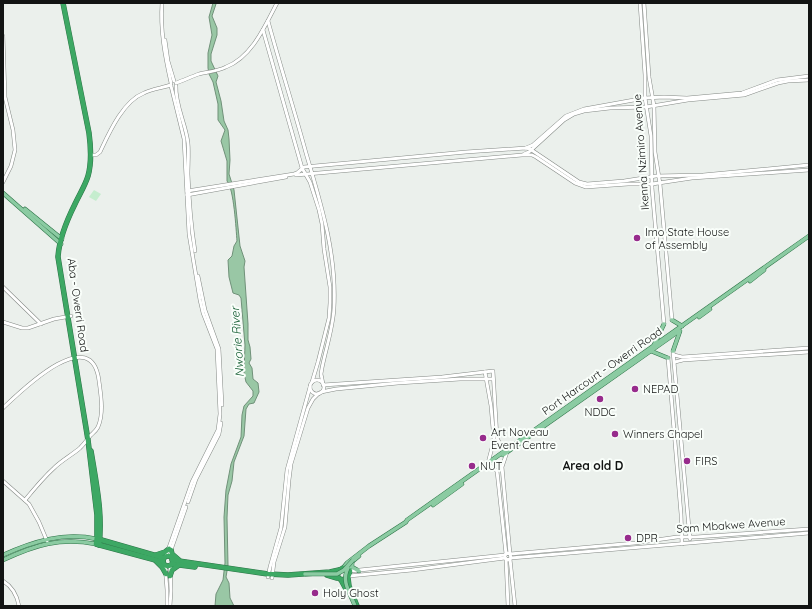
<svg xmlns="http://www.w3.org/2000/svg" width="812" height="609" font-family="Quicksand,sans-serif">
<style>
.garden{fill:#c5edce}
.water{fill:#99c7a5;stroke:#709179}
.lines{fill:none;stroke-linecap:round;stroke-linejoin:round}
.secondary-casing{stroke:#848985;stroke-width:4}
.primary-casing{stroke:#2e7448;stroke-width:4.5}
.highway-casing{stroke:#2e7448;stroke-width:5.5}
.secondary{stroke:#fff;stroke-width:3}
.primary{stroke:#8bcba2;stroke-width:3.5}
.highway{stroke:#3da864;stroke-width:4.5}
.primary-bridge-casing{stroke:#2e7448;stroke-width:4.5;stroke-linecap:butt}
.primary-bridge{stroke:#8bcba2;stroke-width:3.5}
.poi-dot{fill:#972b8c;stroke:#f9fefa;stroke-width:1.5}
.labels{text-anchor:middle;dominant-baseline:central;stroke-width:4;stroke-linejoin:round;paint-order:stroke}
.street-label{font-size:11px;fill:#121413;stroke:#f9fefa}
.poi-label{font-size:11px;fill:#121413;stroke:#f9fefa;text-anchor:start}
.water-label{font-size:12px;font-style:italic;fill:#115a2f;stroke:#f9fefa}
.neighbourhood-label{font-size:12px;font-weight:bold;fill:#121413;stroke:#f9fefa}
</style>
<rect width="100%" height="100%" fill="#ebf0ec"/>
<path class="garden" d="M94 190 101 194 96 201 89 197Z"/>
<path class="water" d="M213 3 216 4 212 16 217 28V35L211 54V61L218 76 216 82 221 101 224 121 228 130 229 139 230 160 229 174 234 190 240 246 245 261 244 267 248 324V340L250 347 251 359 249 363 252 368 253 379 258 383 259 392 254 403 249 404 246 409 244 436 234 462 232 481 228 495 227 518 228 565 226 577 229 583 230 598 234 606H215L216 594 223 580 225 563 224 517 226 490 231 464 241 437 242 415 244 406 253 396V391L246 382 244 373 245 345 241 298 239 295 233 293 229 277 228 260 232 256 234 246 237 241C236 229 234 189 227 181V161L221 141 225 130 218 120V104L213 82 209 74 208 68V53L212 35 209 17Z"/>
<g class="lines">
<g class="secondary-casing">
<g id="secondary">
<path d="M162 3C160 30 165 56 171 83"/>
<path d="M640 3 645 75V98L651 136 652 188 664 324"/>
<path d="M644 3 649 77 654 106 655 152 660 184 672 320"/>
<path d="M268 21C280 65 294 109 306 153 321 204 337 254 334 308 333 328 326 348 322 368L321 374 323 384"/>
<path d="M263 30 302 168 310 182 319 210 322 224 324 249 330 287V303L329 318 318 362 312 382"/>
<path d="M3 36 5 97 13 130 15 150 11 166 3 182"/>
<path d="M165 40 168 61 174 81"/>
<path d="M176 83C184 80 191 77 199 74 208 72 218 71 226 67 252 57 265 26 277 3"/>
<path d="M176 86C175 105 186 124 188 143 189 153 188 164 188 174 189 200 191 226 195 251"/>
<path d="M526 148 533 145 566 116 584 109 645 98 664 97 687 98 742 93 777 80 809 76"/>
<path d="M524 154 529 152 564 120 574 114 584 111 610 108 646 107 688 100 744 95 778 83 788 81 809 80"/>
<path d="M91 155H96L100 152C109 133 123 101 144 93 152 89 162 88 171 85"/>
<path d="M296 175 522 155H532L536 157 575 183 586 187 628 184H652L692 178 809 170"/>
<path d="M187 191 294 174 297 173 304 167 466 152 526 148 530 149 579 182 587 184 624 181 656 176 703 175 809 165"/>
<path d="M187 195 286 177"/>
<path d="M198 276 205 310 219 349 222 405"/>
<path d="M3 287 41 324"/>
<path d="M3 322 22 328H28L54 319 71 316"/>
<path d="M673 351 690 539"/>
<path d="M674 355 682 357 809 348"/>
<path d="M668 358 681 514 682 544"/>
<path d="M675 362 683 360 809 352"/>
<path d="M485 372 491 406 494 440 488 463"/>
<circle cx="317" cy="387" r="7"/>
<path d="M323 385 442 377 493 371 497 438 499 442 507 449"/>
<path d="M321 392 336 389 398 383 460 379H493"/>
<path d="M3 408C21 391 92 321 99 381 101 396 104 413 98 427 96 431 93 433 90 436 87 440 84 444 80 448 72 455 62 460 54 468 43 478 34 489 25 500"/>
<path d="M507 452 502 467 510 554"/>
<path d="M489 465 497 471 506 554"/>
<path d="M3 481 29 504 39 522 47 541"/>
<path d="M188 502 196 479 219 434 221 423"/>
<path d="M510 554 635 543 677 537H696L809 529"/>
<path d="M166 556 192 482 218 430 220 414 217 349 203 313 200 300 189 234 184 139 171 86"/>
<path d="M170 556 171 550 186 507"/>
<path d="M511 558 510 554 507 553 505 555V558L508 560 511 558 809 533"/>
<path d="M506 559 508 606"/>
<path d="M510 559 515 606"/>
<path d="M165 565 167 590V606"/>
<path d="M170 565 171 591 170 606"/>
<path d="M350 571 505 555"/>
<path d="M349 576 412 570 505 558"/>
<path d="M268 577 270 567 281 528 287 470 310 387"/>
<path d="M272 578 274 562 285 527 289 480 291 464 308 408 313 399 319 393"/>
<path d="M3 581C13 587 17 595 19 606"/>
</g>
</g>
<g class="primary-casing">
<g id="primary">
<path d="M3 193 61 244"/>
<path d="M25 209 62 239"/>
<path d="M750 281 764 270"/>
<path d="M699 317 710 309"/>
<path d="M672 320 682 326"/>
<path d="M654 345 664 324"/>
<path d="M651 351 668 358"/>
<path d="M673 351 680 331"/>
<path d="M503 455 679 331"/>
<path d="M433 505 462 484"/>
<path d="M3 555C34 541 63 532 97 539"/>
<path d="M3 560C35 545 60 537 96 544"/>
<path d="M352 564V567L359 571"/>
<path d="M343 568 347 563 369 546 406 522 407 520 809 236"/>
<path d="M349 569 353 561 359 556"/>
</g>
</g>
<g class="highway-casing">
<g id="highway">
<path d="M63 3 89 133C91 148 92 162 88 176 85 186 79 195 75 204 67 220 59 240 58 257L88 440 97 515V536L96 544 163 562"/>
<path d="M91 451C96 482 103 514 99 545"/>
<path d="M98 539 164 558"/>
<path d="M171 550 172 554 179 560"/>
<path d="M156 555 165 552 169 549"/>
<circle cx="168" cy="561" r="5"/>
<path d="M172 560 268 574 288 575 330 572 339 570"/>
<path d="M156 561 162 567 166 574"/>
<path d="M172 564 195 567"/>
<path d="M327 575 337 578"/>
<path d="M170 576 172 570 179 565"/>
<path d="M348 578 349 586 357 606"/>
<path d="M341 580C348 579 349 576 350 571L347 568C341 567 338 571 337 576L341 580 346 589"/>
</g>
</g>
<use href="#secondary" class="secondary"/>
<use href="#primary" class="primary"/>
<use href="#highway" class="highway"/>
<g class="primary-bridge-casing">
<g id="primary-bridge">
<path d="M348 568C341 581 350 593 355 606"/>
<path d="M305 574H337L344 570 353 560"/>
</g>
</g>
<use href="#primary-bridge" class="primary-bridge"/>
</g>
<g class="poi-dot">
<circle cx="637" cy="238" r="4"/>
<circle cx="635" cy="389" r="4"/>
<circle cx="600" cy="399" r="4"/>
<circle cx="615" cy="434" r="4"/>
<circle cx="483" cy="438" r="4"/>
<circle cx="687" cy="461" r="4"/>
<circle cx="472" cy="466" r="4"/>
<circle cx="628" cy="538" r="4"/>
<circle cx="315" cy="593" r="4"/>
</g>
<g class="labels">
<g class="street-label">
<text transform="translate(641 152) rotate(-94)">Ikenna Nzimiro Avenue</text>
<text transform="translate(78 305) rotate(82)">Aba - Owerri Road</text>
<text transform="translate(602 371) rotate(-35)">Port Harcourt - Owerri Road</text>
<text transform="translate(731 525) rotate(-4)">Sam Mbakwe Avenue</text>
</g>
<g class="poi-label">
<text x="645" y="232">Imo State House<tspan x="645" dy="13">of Assembly</tspan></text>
<text x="643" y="389">NEPAD</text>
<text x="600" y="412" text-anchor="middle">NDDC</text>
<text x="491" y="432">Art Noveau<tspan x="491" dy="13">Event Centre</tspan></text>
<text x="623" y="434">Winners Chapel</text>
<text x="695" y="461">FIRS</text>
<text x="480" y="466">NUT</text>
<text x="636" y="538">DPR</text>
<text x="323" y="593">Holy Ghost</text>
</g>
<g class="water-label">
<text transform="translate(237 342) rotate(-94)">Nworie River</text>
</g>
<g class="neighbourhood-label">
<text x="593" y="465">Area old D</text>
</g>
</g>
<rect width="812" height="609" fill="none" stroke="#121413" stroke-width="8"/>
</svg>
